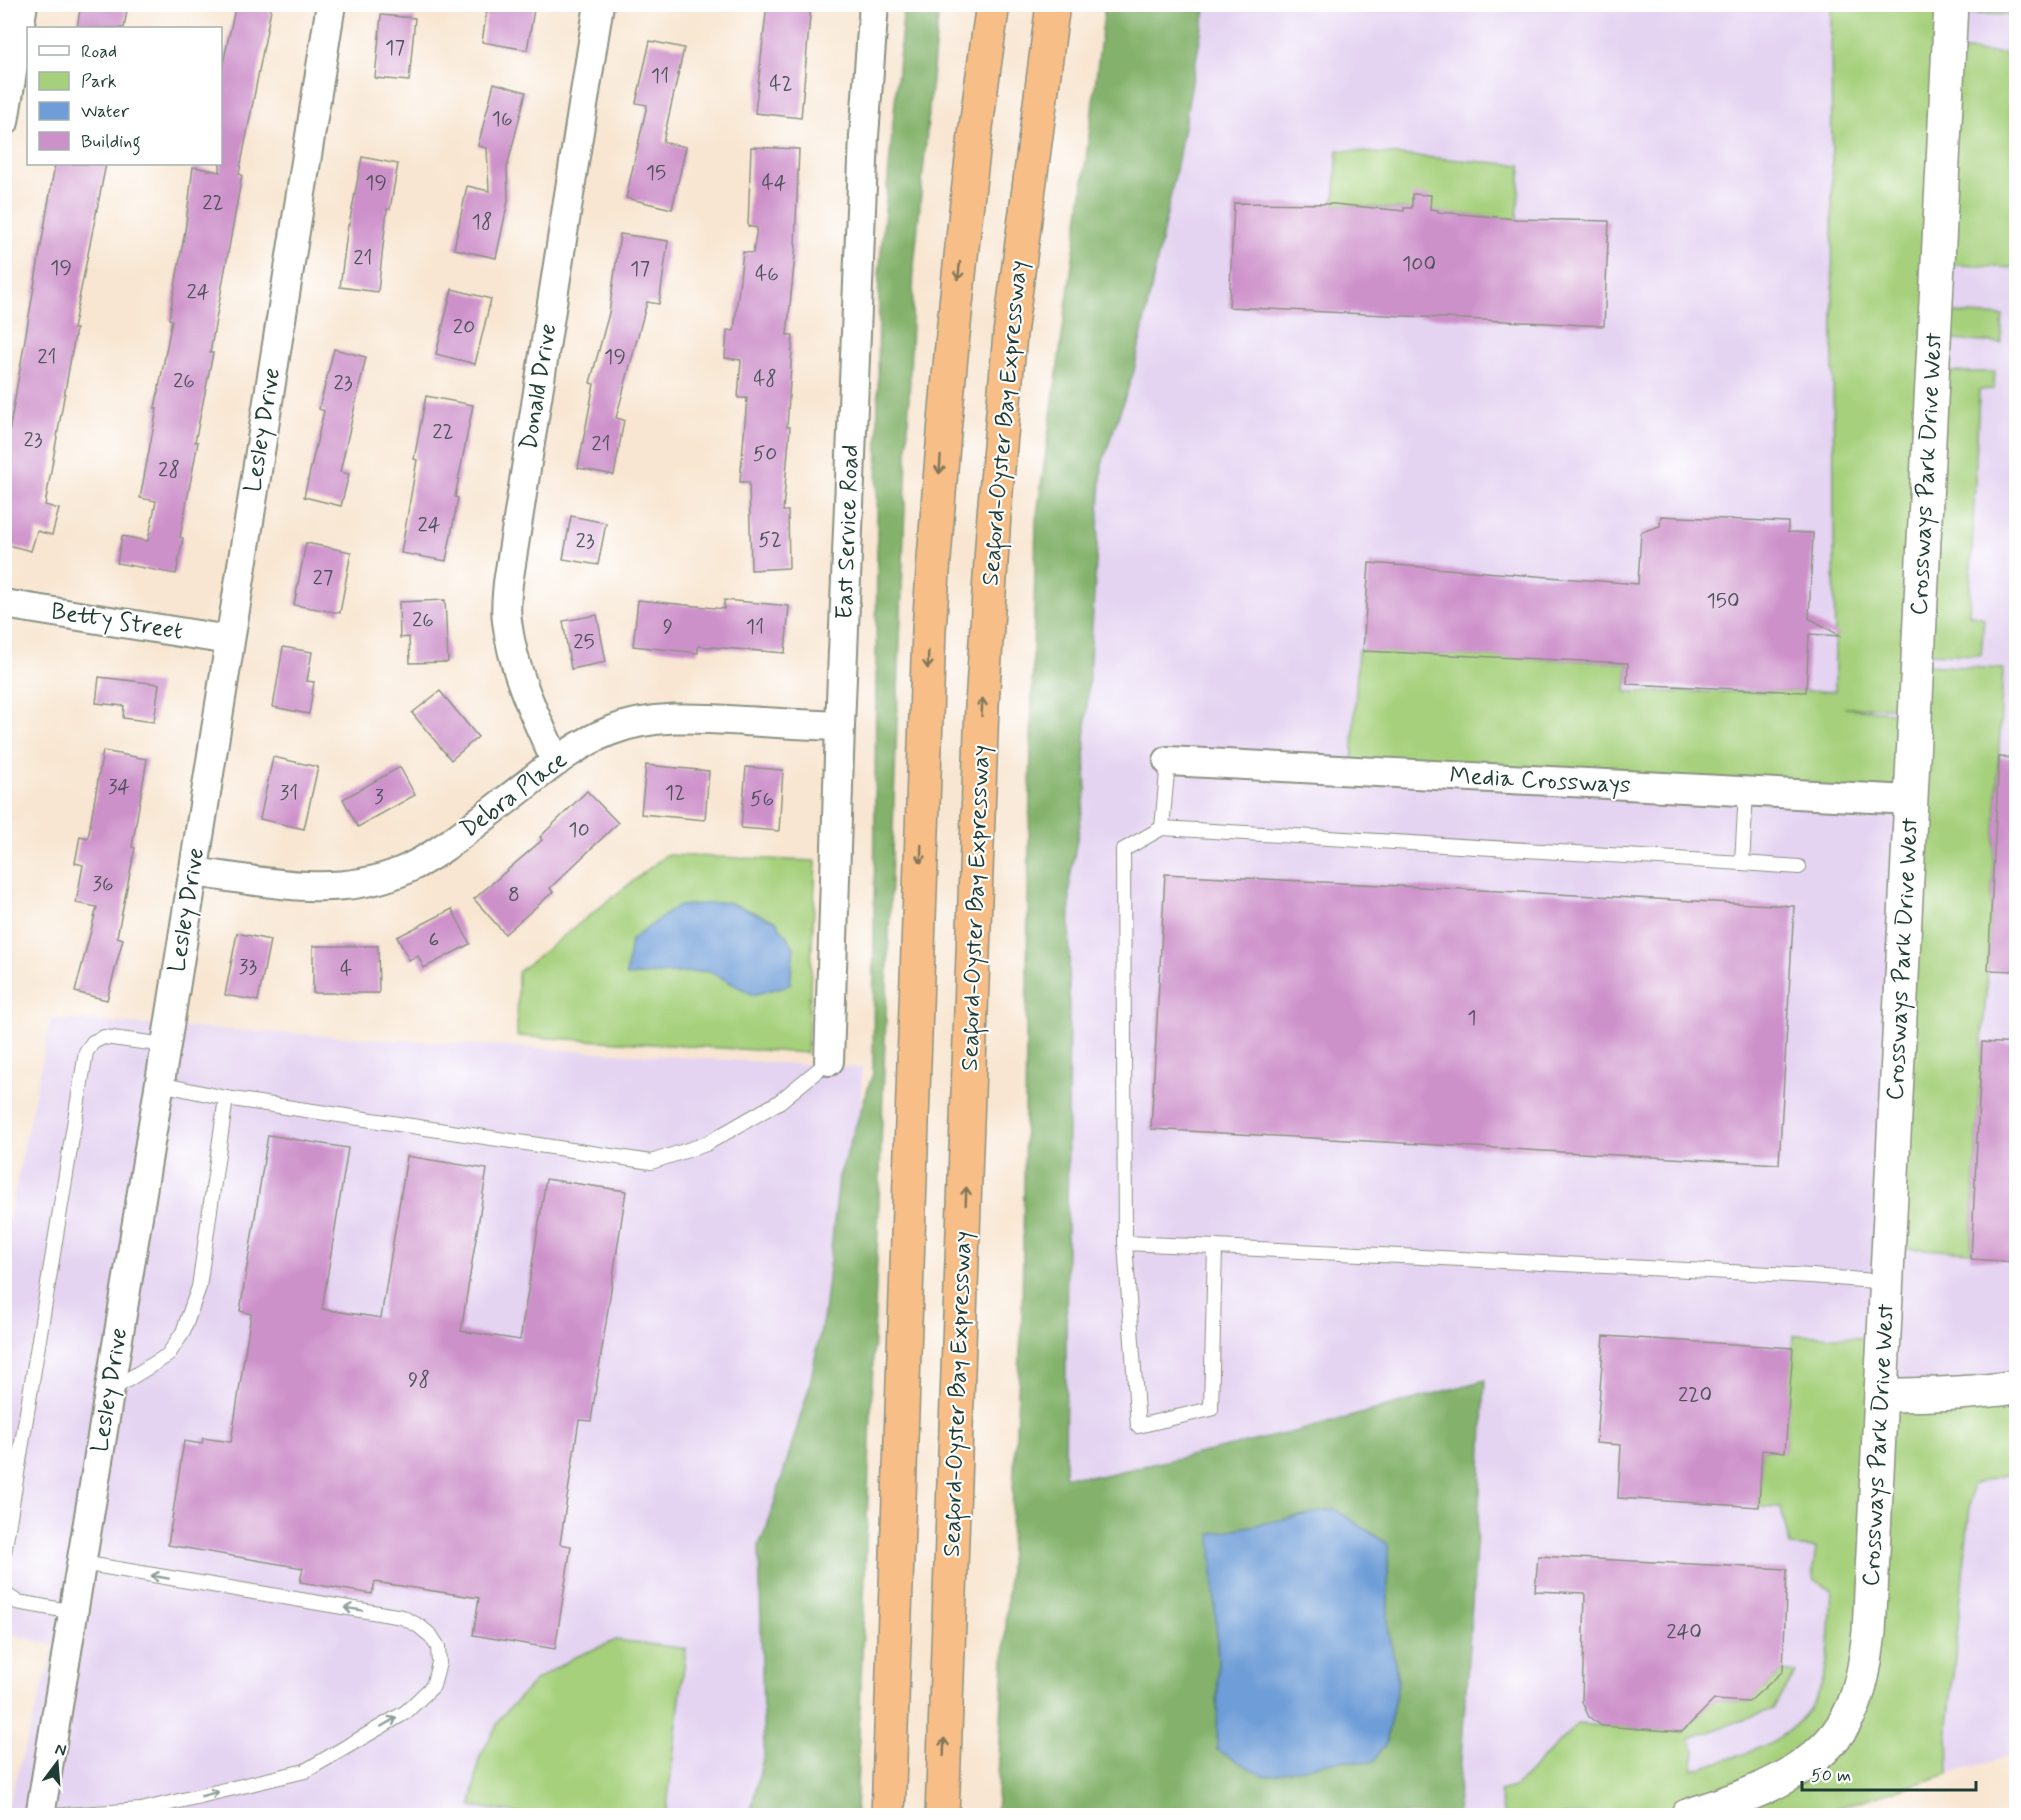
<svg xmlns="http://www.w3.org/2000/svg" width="2021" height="1820" font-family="Mynerve,sans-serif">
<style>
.built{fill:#e4d3f1}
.green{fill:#a6d07c;stroke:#628658;stroke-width:1.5;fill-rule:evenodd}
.forest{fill:#84b26c;stroke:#527850;stroke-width:1.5;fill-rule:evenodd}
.water{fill:#6e9dd7;stroke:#466d86;stroke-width:1.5}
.building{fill:#cd91ca}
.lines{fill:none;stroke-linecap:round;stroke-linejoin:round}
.service-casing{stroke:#8c9283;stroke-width:16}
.minor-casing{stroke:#8c9283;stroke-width:32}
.tertiary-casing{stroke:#8c9283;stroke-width:36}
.motorway-casing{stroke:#8c9283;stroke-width:36}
.service{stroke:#fff;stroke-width:14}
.minor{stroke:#fff;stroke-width:28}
.tertiary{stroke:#fff;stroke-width:33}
.motorway{stroke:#f7be87;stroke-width:33}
.oneway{stroke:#807759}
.oneway2{stroke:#8f9e9a}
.labels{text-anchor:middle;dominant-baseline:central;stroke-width:4.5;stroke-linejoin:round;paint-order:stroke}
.number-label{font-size:21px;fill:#4a525a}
.street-label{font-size:24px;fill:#1f3d34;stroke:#fff}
</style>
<rect width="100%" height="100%" fill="#fff"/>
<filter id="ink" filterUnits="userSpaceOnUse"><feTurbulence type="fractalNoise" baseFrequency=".0167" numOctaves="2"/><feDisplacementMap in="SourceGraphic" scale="12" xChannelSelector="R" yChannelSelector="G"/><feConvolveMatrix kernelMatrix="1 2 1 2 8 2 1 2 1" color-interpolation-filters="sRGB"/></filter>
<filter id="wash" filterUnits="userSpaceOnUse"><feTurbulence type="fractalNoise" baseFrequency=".008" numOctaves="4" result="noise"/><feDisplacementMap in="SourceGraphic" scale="24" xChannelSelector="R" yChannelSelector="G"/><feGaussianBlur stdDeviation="1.35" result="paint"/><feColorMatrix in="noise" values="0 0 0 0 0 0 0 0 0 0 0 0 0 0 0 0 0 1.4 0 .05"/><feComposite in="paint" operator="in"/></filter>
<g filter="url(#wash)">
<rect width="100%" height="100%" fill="#f8e6d2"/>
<g class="built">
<path d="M1206 5H2016V1754L1811 1815H1457L1480 1490 1485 1380 1302 1430 1100 1476H1065L1070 878 1086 790 1085 741 1102 464 1134 371 1177 165Z"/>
<path d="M51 1019 862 1068 831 1815H5L55 1645 5 1633V1237Z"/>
</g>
<g class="green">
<path d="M1801 5H2016V15L1951 13 1949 50 2016 54V268L1938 264 1936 312 2003 316 2001 343 1934 339 1933 372H1995L1994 389 1979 390V392L1969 614 1984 618 1981 655 1928 653 1927 665 2003 669 1988 970 1982 1042 1971 1252 1888 1247 1911 800 1352 766 1358 650 1628 663 1626 692 1835 691 1831 8ZM1915 706V714L1844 708Z"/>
<path d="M1338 150 1521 165 1517 219 1334 204Z"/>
<path d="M666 855 816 861 807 1053 517 1036 518 972Z"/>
<path d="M1793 1335 1884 1339 1881 1395 2016 1387V1471L1972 1485 1948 1726 1949 1774 1811 1816 1740 1815 1736 1800 1680 1815H1504L1499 1792 1514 1788 1577 1724 1682 1732 1714 1700 1749 1702 1783 1671 1796 1673 1773 1709 1689 1739 1695 1751 1692 1770C1752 1752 1811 1740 1826 1668 1831 1643 1830 1615 1832 1590L1815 1581 1813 1570 1816 1548 1790 1546 1781 1508 1759 1507 1762 1450 1785 1451Z"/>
<path d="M616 1640 686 1649 666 1815H528L471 1806 479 1759 501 1717 535 1681 573 1658Z"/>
</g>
<g class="forest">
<path d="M904 5H939L914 267 856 1815H750L764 1754 759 1545 767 1527 809 1388 824 1314 839 1177 873 1073 879 275Z"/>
<path d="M1105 5H1206L1177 165 1134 371 1102 464 1085 741 1086 790 1070 878 1065 1476H1100L1302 1430 1485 1380 1480 1490 1457 1815 996 1816 1022 1316 1029 838 1036 522 1080 208ZM1334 1509 1388 1544V1626L1398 1682 1386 1743 1372 1763 1341 1760 1217 1710 1218 1662 1212 1534Z"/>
</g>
<g class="water">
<path d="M728 902 776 921 794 947 790 985 753 995 709 971 626 976 631 940 677 906Z"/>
<path d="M1334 1509 1388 1544V1626L1398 1682 1386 1743 1372 1763 1341 1760 1264 1776 1217 1750 1218 1662 1211 1534Z"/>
</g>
<g id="blocks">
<g class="building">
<path d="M81 4H128L124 28H77Z"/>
<path d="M236 4H272L239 174 242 175 210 353H213L195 442H198L180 537 183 538 176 574 117 563 122 536 148 541 156 501 140 498 157 409 155 408 172 320 169 319 185 231 193 167 220 172V77Z"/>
<path d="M488 4H535L527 50 482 42Z"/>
<path d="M767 4H811L801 118 755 113Z"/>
<path d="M381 15 415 18 409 81 375 78Z"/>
<path d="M650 41 684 48 663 142 686 147 672 209 626 198 647 105 636 103Z"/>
<path d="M494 83 526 92 507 167 508 201 496 258 454 249 467 186 489 191 487 148 478 146Z"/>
<path d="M751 147 799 149 795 244 796 245 787 335H793L787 427H790L783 511H788L789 568 751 570 749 482H740L747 398H738L741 360 725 358 727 330 734 331 743 252 753 253 757 228 748 226Z"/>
<path d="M362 157 398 164 390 209H387L378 292 340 287 348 225H349Z"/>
<path d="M55 164H106L73 329H76L45 505 59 509 52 535 37 531 31 551 4 544V495L10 473 4 472V462Z"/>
<path d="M1412 194 1431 195 1430 209 1438 210V212L1517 219 1609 221 1604 326 1229 307 1234 203 1334 204 1404 211V208H1412Z"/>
<path d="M620 234 668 241 659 304 647 302 616 418 624 420 614 475 578 468 594 384 590 383 609 313Z"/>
<path d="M452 289 491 299 475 364 436 354Z"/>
<path d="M334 349 366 357 340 472 349 474 341 506 304 497 324 411 319 409Z"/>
<path d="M426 396 473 405 455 497 458 498 446 561 401 553 417 460 414 459Z"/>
<path d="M571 516 606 523 598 565 563 559Z"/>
<path d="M1661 516 1788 522V532L1813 533 1809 618 1841 636 1809 634 1806 692 1627 684 1628 663 1363 651 1369 563 1638 584 1641 532 1660 526Z"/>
<path d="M306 543 351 552 340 613 294 605Z"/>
<path d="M445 600 448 662 410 663 409 637 400 638 399 602Z"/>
<path d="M638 600 724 609V600L789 606 785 653 698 646V653L633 646Z"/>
<path d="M597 615 606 662 571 669 563 621Z"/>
<path d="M283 647 312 652 307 681 314 682 309 714 273 707Z"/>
<path d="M99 677 159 684 154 722 123 718 124 706 96 703Z"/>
<path d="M440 691 478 737 451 760 412 713Z"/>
<path d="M103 751 147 759 132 847 135 848 117 937 123 939 107 1000 75 992 97 907 76 903 83 865 75 863 80 836 88 838Z"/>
<path d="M273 757 318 767 304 829 260 819Z"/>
<path d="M1999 757 2016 758V971L1988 970Z"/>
<path d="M646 765 709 771 705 820 641 814Z"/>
<path d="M400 767 415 795 358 827 343 799Z"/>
<path d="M746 767 783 770 779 831 741 828Z"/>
<path d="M587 791 618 823 550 888 553 892 505 934 474 899 542 840 540 837Z"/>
<path d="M1165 874 1794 906 1779 1164 1151 1129Z"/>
<path d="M452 909 470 944 424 968 418 956 409 960 397 937Z"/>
<path d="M237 933 270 940 258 1001 225 995Z"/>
<path d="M313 946H378L379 993H313Z"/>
<path d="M1982 1042 2016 1044V1262L1971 1259Z"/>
<path d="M268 1135 348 1148 322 1309 381 1318 407 1156 487 1169 461 1331 520 1340 546 1179 626 1191 591 1421 579 1420 560 1544 571 1546 555 1649 473 1635 479 1598 375 1582 372 1594 300 1582 303 1568 168 1545 184 1441 202 1444 203 1438 231 1442 251 1314 240 1311Z"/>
<path d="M1604 1336 1793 1348 1785 1452 1762 1450 1759 1507 1618 1498 1621 1445 1596 1443Z"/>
<path d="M1538 1556 1787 1569 1783 1671 1749 1702 1714 1700 1682 1732 1602 1726 1589 1717 1582 1702 1585 1593 1535 1591Z"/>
</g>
</g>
</g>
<g filter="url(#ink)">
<use href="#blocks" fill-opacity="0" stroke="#8c9283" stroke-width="1.5"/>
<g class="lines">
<g class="service-casing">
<g id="service">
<path d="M1162 828 1742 863 1746 792"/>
<path d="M1742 863 1799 867"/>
<path d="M160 1084 226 1098 651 1162 706 1144 779 1102 829 1061"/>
<path d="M1125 1243 1215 1247 1211 1409 1138 1426 1125 1243 1123 850 1162 828 1168 761"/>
<path d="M1215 1247 1811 1276 1887 1282"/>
<path d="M111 1390 168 1355 183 1332 199 1287 226 1098"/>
<path d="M4 1553 86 1052 93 1042 104 1037 166 1045"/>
<path d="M4 1593 17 1602 74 1612"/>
<path d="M49 1816 141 1810 305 1771 406 1712 433 1686 439 1663 438 1647 431 1636 419 1626 402 1617 82 1563"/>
</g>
</g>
<g class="minor-casing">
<g id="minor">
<path d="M4 122 23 4"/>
<path d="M4 604 229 640"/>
<path d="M1168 761 1911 800"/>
<path d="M556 762C535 716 513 672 507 621 505 608 507 595 508 583L599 4"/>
<path d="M194 872C261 881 334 899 400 872 438 856 472 826 505 801 538 776 571 746 610 731 653 714 700 718 745 721 777 723 808 725 840 726"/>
<path d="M829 1061 840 726 864 136 874 4"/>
<path d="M40 1816 166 1045 331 4"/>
</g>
</g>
<g class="tertiary-casing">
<g id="tertiary">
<path d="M1881 1395C1926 1395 1972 1394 2016 1387"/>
<path d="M1687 1816C1750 1795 1827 1772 1854 1704 1863 1681 1866 1657 1869 1632L1951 4"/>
</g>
</g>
<g class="motorway-casing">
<g id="motorway">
<path d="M888 1816 929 630C943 421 962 212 993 4"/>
<path d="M942 1816 982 705 994 514 1010 334 1053 4"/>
</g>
</g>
<use href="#service" class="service"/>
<use href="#minor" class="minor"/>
<use href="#tertiary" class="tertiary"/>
<use href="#motorway" class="motorway"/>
</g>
<defs><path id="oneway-shaft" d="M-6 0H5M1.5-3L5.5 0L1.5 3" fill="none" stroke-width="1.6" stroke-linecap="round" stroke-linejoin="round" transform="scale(1.5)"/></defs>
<g class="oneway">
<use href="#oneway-shaft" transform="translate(959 271) rotate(96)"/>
<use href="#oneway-shaft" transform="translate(940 465) rotate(94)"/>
<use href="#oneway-shaft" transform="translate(928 660) rotate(92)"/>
<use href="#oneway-shaft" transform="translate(982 707) rotate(-87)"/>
<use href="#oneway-shaft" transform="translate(921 854) rotate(92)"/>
<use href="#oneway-shaft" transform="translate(966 1196) rotate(-88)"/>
<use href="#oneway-shaft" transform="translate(944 1747) rotate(-88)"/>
</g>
<g class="oneway2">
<use href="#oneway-shaft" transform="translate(160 1577) rotate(-170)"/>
<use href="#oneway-shaft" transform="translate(353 1609) rotate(-171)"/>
<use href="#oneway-shaft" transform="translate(389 1722) rotate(-30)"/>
<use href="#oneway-shaft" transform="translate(210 1794) rotate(-14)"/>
</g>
</g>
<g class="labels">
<g class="number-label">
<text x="395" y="48">17</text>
<text x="660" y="76">11</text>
<text x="781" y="84">42</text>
<text x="502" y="119">16</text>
<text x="656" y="173">15</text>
<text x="376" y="183">19</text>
<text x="774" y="183">44</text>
<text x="213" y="203">22</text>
<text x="482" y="222">18</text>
<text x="363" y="258">21</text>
<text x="1419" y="264">100</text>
<text x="61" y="268">19</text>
<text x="640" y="269">17</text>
<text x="767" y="274">46</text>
<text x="198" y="292">24</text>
<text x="464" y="327">20</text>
<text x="47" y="357">21</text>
<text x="615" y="357">19</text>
<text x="765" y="379">48</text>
<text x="184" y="381">26</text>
<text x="343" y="383">23</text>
<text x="443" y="432">22</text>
<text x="33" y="440">23</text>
<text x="601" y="444">21</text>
<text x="765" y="454">50</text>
<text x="169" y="470">28</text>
<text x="429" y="525">24</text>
<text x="770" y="540">52</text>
<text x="585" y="541">23</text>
<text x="323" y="578">27</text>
<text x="1723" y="601">150</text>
<text x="423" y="620">26</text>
<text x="668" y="627">9</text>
<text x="755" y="627">11</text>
<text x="584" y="642">25</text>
<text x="119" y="787">34</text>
<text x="289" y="793">31</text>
<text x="675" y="793">12</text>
<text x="379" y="797">3</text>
<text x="762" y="799">56</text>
<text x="579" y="830">10</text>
<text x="103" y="884">36</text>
<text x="514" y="895">8</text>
<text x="434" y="940">6</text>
<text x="248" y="967">33</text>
<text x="346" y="969">4</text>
<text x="1472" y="1018">1</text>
<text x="419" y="1380">98</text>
<text x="1695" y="1395">220</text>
<text x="1684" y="1632">240</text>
</g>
<g class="street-label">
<text transform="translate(539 387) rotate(-81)">Donald Drive</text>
<text transform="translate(1005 423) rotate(-85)">Seaford-Oyster Bay Expressway</text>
<text transform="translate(263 430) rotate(-81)">Lesley Drive</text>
<text transform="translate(1927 474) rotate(-87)">Crossways Park Drive West</text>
<text transform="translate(848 532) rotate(-88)">East Service Road</text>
<text transform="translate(117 622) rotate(9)">Betty Street</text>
<text transform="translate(1540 781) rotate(3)">Media Crossways</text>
<text transform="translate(514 795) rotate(-37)">Debra Place</text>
<text transform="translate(976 908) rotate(-88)">Seaford-Oyster Bay Expressway</text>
<text transform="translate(187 910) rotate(-81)">Lesley Drive</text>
<text transform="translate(1903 959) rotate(-87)">Crossways Park Drive West</text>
<text transform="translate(110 1390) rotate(-81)">Lesley Drive</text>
<text transform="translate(958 1394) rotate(-88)">Seaford-Oyster Bay Expressway</text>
<text transform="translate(1879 1445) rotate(-87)">Crossways Park Drive West</text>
</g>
</g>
<rect width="2021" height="1820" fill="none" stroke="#fff" stroke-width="24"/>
<rect x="27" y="27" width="195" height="138" fill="#ffffff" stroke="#a5b1ae" stroke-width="1.5"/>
<rect x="39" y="46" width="30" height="9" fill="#ffffff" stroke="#a5b1ae" stroke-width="1.5"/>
<text x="81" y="57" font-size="18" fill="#1f3d34">Road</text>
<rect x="39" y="72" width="30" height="18" fill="#a6d07c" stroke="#a5b1ae" stroke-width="1.5"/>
<text x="81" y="87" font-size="18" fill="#1f3d34">Park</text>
<rect x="39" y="102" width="30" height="18" fill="#6e9dd7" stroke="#a5b1ae" stroke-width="1.5"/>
<text x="81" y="117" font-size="18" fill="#1f3d34">Water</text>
<rect x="39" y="132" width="30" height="18" fill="#cd91ca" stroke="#a5b1ae" stroke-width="1.5"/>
<text x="81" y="147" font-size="18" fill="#1f3d34">Building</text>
<g transform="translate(57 1763) rotate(16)" stroke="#ffffff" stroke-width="4.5" paint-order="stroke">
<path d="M0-4.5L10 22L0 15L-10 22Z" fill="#1f3d34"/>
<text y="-9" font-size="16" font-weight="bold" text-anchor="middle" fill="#1f3d34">N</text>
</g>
<path d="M1802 1781v9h174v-9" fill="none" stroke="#1f3d34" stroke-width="3"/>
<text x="1811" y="1781" font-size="18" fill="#1f3d34" stroke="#ffffff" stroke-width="4.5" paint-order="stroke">50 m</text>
</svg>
